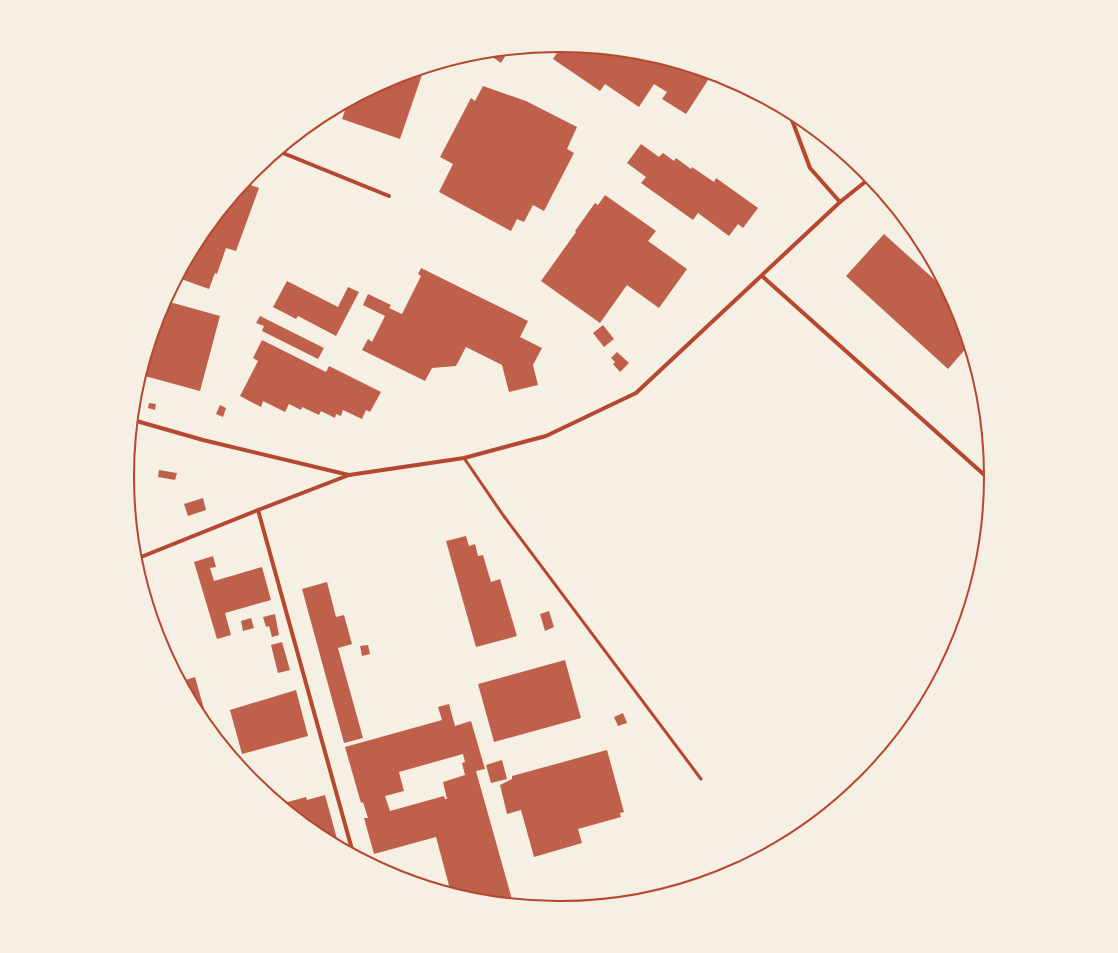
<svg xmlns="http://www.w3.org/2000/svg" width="1118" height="953" font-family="'PT Sans Narrow',sans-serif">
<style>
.building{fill:#bf614a;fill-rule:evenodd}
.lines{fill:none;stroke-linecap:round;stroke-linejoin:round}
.service{stroke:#b5482f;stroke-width:3}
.minor{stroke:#b5482f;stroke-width:4}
.rim{fill:none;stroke:#b5482f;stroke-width:2}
</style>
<rect width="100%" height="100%" fill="#f6efe4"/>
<g class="building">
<path d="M562 45 643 53 712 74 686 114 662 99 667 92 654 84 639 107 605 84 600 91 553 59Z"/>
<path d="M509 50 501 63 485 52Z"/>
<path d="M424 69 400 139 342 119 348 102 394 78Z"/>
<path d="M483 86 526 101 577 127 567 149 574 153 544 211 533 205 524 222 517 219 511 231 439 192 453 164 440 157 471 98 475 101Z"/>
<path d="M641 144 659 157 663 153 674 161 676 158 691 169 692 167 714 182 716 178 758 208 743 228 738 224 729 236 698 213 693 220 641 183 646 177 627 163Z"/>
<path d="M245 183 259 188 236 251 226 248 217 274 215 273 209 289 178 278 200 237Z"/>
<path d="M605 195 656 231 648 241 687 269 659 308 627 285 600 323 541 281 576 232 575 231 595 203 598 205Z"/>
<path d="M884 234 946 290 958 312 968 346 948 369 846 276Z"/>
<path d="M421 268 528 321 520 337 542 348 533 365 538 385 509 392 502 365 466 347 456 366 432 368 425 381 362 350 368 339 372 342 385 316 363 305 368 294 391 305 389 308 402 314 421 276 418 274Z"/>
<path d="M287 281 338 307 348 287 359 292 336 336 298 316 296 319 273 307Z"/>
<path d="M166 301 220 316 200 391 141 375 160 311Z"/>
<path d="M260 316 324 348 318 359 262 331 264 326 256 323Z"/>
<path d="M603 325 614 339 604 347 593 333Z"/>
<path d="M262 340 326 372 329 366 381 392 370 412 366 410 362 419 343 410 341 416 336 414 335 418 321 411 319 415 302 407 301 410 289 404 285 412 263 401 261 407 240 396 258 361 253 358Z"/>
<path d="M617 352 629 363 620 372 613 364 615 362 611 358Z"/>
<path d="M149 403 156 404 155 410 148 408Z"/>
<path d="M220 405 226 408 223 417 216 414Z"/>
<path d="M159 470 177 473 175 480 158 477Z"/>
<path d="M203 498 206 510 188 516 184 504Z"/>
<path d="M466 536 469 546 475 544 478 556 483 555 491 582 500 579 517 636 476 647 446 541Z"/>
<path d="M213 556 216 567 210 568 214 581 262 567 271 600 225 613 231 635 217 639 194 562Z"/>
<path d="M327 582 336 617 344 615 352 644 338 648 363 738 344 743 302 589Z"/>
<path d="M549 611 554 627 545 631 540 614Z"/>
<path d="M275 614 279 635 272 637 269 626 266 627 263 617Z"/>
<path d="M251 618 254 628 243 631 241 621Z"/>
<path d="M159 624 168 654H167L160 641 155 625Z"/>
<path d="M282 642 290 670 278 673 271 645Z"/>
<path d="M368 645 370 654 362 656 360 646Z"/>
<path d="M565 660 581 718 494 742 478 684Z"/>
<path d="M195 677 208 723 206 724 200 716 182 681Z"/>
<path d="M296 690 308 736 242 754 230 710Z"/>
<path d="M449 704 455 726 471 721 485 769 476 771 513 903 475 900 451 893 436 837 374 854 364 818H368L363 802 361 803 345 747 442 720 438 707ZM463 754 465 762 462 763 465 775 443 782 447 799H445L444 796 390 811 385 796 404 791 399 772Z"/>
<path d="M623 713 627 723 618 726 614 717Z"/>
<path d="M607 750 624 812 620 813 621 817 578 829 582 843 534 857 521 810 507 814 500 785 512 779V776Z"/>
<path d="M502 760 507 779 491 783 486 765Z"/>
<path d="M325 795 339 846 319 835 286 808 284 803 306 797 307 800Z"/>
</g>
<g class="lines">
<path class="service" d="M464 458 503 515 701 779"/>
<g class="minor">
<path d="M789 112 810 168 840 202"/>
<path d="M278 151 389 196"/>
<path d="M762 276 990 480"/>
<path d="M133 420 203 440 349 475"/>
<path d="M258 510 353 853"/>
<path d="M136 559 258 510 349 475 464 458 546 436 636 393 840 202 870 178"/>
</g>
</g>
<path d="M0 0H1118V953H0ZM558 52H560A424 424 0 0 1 984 476V477A424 424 0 0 1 560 901H558A424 424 0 0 1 134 477V476A424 424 0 0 1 558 52Z" fill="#f6efe4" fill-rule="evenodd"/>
<path class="rim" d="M558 52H560A424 424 0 0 1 984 476V477A424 424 0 0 1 560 901H558A424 424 0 0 1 134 477V476A424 424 0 0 1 558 52Z"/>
</svg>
